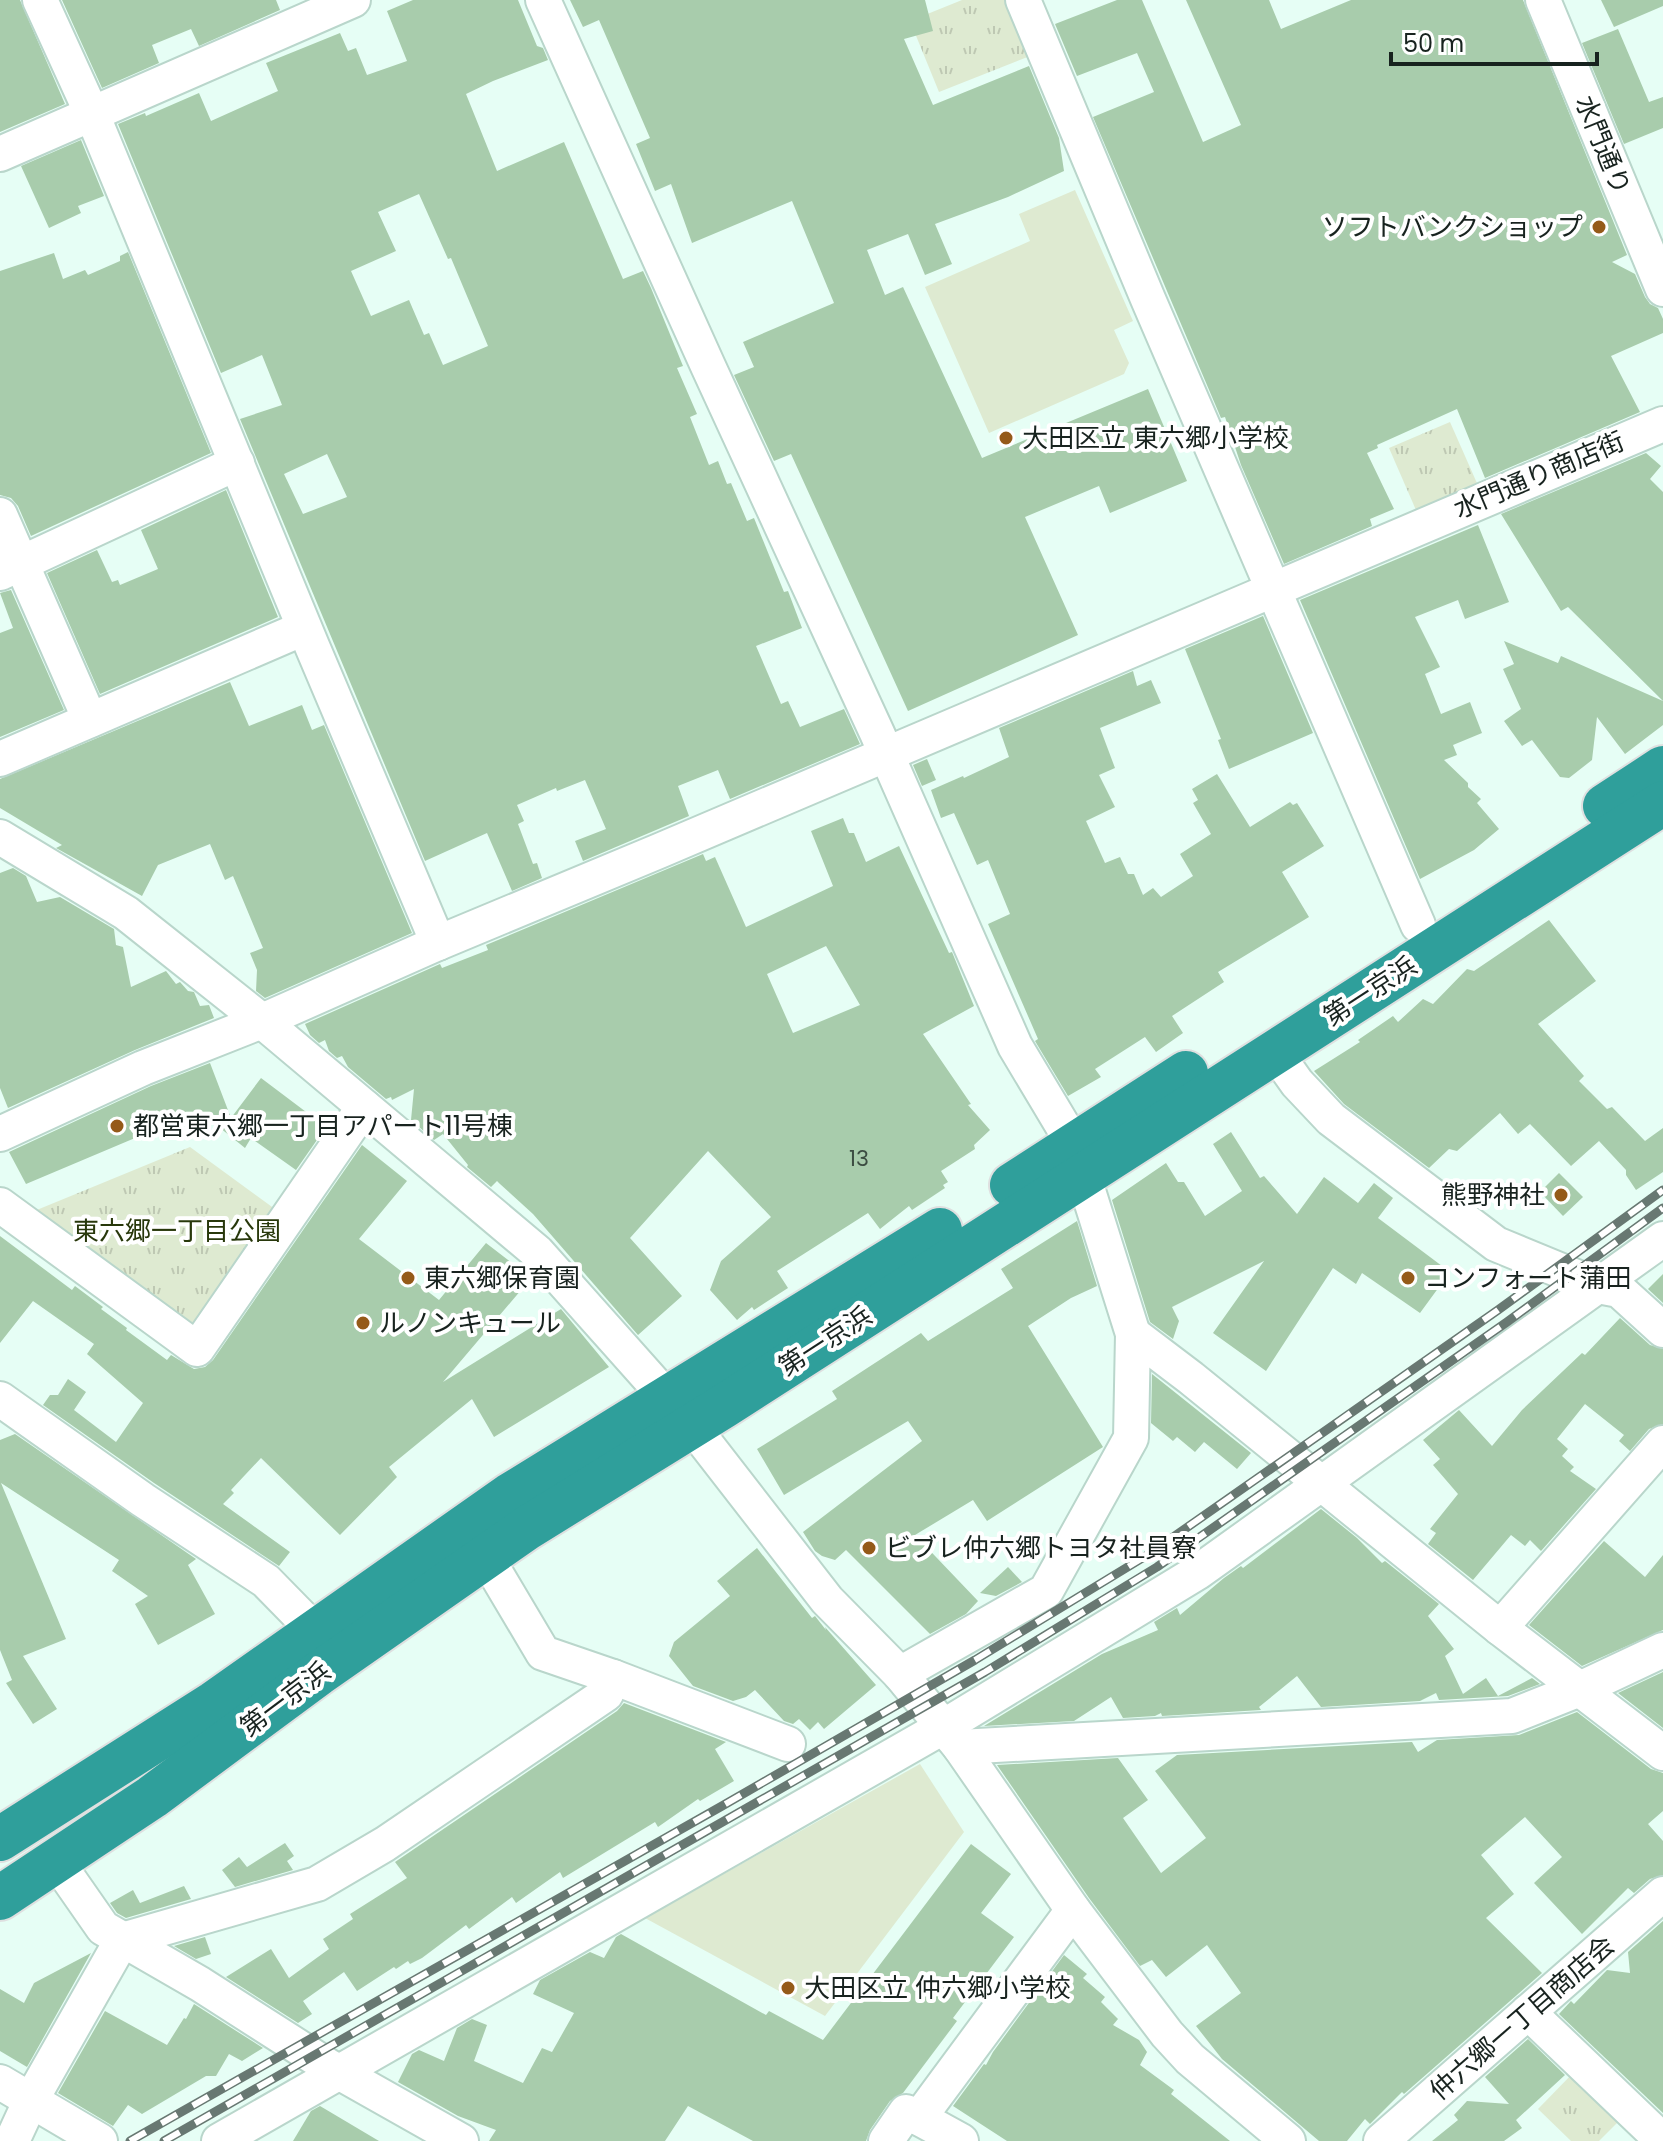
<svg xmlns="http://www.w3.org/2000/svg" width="1663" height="2141" font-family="Poppins,'Noto Sans JP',sans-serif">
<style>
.grass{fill:url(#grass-tufts)}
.pitch{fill:#deead1}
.building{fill:#a8ccac;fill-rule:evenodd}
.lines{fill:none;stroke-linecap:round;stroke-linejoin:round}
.minor-casing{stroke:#b9d6cb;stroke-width:38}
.highway-casing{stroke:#dfe0e0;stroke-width:48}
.minor{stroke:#fff;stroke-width:34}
.highway{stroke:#2f9f9b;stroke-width:44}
.rail-casing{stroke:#687872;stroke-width:9}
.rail{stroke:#fff;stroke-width:6;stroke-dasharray:18;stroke-linecap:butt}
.poi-dot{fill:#955a19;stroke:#fff;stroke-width:3}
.labels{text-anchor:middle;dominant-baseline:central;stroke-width:8;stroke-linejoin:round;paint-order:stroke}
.number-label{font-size:22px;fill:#3c4d42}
.street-label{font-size:26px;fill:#18231f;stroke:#fff}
.poi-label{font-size:26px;fill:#18231f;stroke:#fff;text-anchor:start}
.park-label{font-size:26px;fill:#28380b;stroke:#fff}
</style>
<defs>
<pattern id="grass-tufts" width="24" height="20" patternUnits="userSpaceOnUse" patternTransform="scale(2)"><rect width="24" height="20" fill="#deead1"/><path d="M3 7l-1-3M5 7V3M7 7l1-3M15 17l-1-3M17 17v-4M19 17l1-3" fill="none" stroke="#bec8b3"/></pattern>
</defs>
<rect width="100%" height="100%" fill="#e6fef5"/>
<g class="grass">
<path d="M962 0H1008L1030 56 939 92 910 21Z"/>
<path d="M1450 422 1480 490 1419 517 1389 448Z"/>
<path d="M190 1147 279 1212 195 1332 27 1214Z"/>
<path d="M1575 2071 1623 2117 1599 2141H1571L1538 2109Z"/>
</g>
<g class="pitch">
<path d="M1075 190 1133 321 1114 330 1129 363 1124 374 989 433 925 287 1030 241 1019 214Z"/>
<path d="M920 1764 964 1832 825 2016 645 1918Z"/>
</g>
<g class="building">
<path d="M0 0H20L65 104 0 132Z"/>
<path d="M62 0H276L280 10 199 46 191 29 152 45 159 63 102 88Z"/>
<path d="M413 0H518L537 46 543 48 548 60 493 81 466 94 497 171 564 142 623 279 643 271 651 288 683 366 677 368 697 414 690 417 709 465 718 461 727 484 731 483 747 521 754 518 784 592 788 591 802 628 756 646 781 704 788 701 800 727 844 709 860 744 730 799 718 770 678 786 689 816 583 861 575 841 606 829 585 780 557 791 556 788 517 805 524 821 518 824 533 864 537 863 542 878 512 891 487 833 425 861 240 419 282 405 262 355 221 373 118 124 145 113 146 116 199 93 211 121 278 91 266 63 340 33 348 51 356 48 367 75 407 61 387 11ZM419 194 448 259 451 258 488 346 443 365 429 333 424 335 409 300 371 316 351 271 396 251 378 212ZM327 454 347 497 303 514 284 474Z"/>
<path d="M570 0H925L933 31 904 39 933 105 1029 66 1059 138 1064 171 1008 197 935 224 952 264 925 275 908 234 867 250 885 295 903 287 982 458 1148 389 1187 481 1110 513 1099 486 1025 517 1078 635 908 711 791 454 774 461 734 375 754 367 743 342 834 303 792 201 692 243 671 184 655 191 636 144 650 138 599 20 583 27Z"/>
<path d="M1117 0H1142L1203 142 1241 125 1186 0H1269L1281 29 1351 0H1523L1627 255 1612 262 1635 274 1645 297 1650 304 1658 308 1663 319V333L1611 356 1640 412 1485 478 1457 409 1377 445 1378 448 1367 453 1394 509 1370 519 1372 526 1284 564 1241 465 1225 417 1221 418 1093 117 1154 92 1137 53 1077 76 1055 24Z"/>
<path d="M1601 0H1663V6L1614 27Z"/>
<path d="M1618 29 1649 102 1663 97V128L1624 144 1582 43Z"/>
<path d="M81 140 104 196 78 206 81 213 49 228 21 166Z"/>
<path d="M128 252 211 453 31 536 18 506 11 498 0 495V271L54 253 63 279 85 270 88 275 120 261V256Z"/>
<path d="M1646 453 1661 466 1650 479 1663 492V701L1568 607 1561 611 1501 514Z"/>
<path d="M226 490 278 617 100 694 47 573 97 550 112 582 118 580 120 585 158 569 141 530Z"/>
<path d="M1478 525 1509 602 1465 619 1458 600 1415 617 1440 667 1425 674 1441 714 1470 702 1482 733 1453 745 1457 755 1444 760 1468 783V787L1481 799 1477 803 1499 829 1474 850 1420 879 1300 600Z"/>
<path d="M11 590 64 710 0 737V633L13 628 0 593Z"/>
<path d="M1263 616 1313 733 1229 769 1218 740 1221 739 1185 649Z"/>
<path d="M1504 641 1558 663 1561 656 1663 701V725L1625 754 1597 717 1592 760 1569 778 1560 777 1532 740 1522 746 1504 721 1521 709 1503 669 1514 664Z"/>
<path d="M1133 671 1137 686 1151 680 1161 703 1100 728 1115 768 1099 775 1115 807 1086 821 1105 863 1120 857 1128 874H1134L1143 895 1153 888 1161 897 1193 876 1180 854 1211 834 1193 803 1198 800 1192 789 1217 774 1250 827 1290 802 1293 805 1297 803 1324 846 1282 872 1309 917 1218 972 1224 982 1172 1016 1183 1033 1156 1052 1145 1037 1095 1069 1101 1077 1068 1096 1035 1041 1038 1039 988 924 1010 914 988 860 977 865 954 813 941 818 931 790 963 776 964 778 1009 757 999 728Z"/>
<path d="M230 682 249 726 302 705 312 730 324 725 412 933 265 998 256 991 257 970 250 953 263 948 233 876 225 880 210 844 158 865 142 896 56 848 62 845 0 808V779Z"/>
<path d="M927 759 936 780 922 786 913 765Z"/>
<path d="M843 818 849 833H854L866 862 899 846 949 953 952 952 974 1006 923 1034 971 1104 968 1105 990 1130 974 1145 975 1149 941 1171 948 1182 943 1185 945 1188 912 1210 909 1206 880 1229 868 1213 777 1271 788 1288 754 1310 752 1307 737 1320 710 1290 721 1261 771 1217 708 1151 630 1238 682 1296 638 1335 533 1214 500 1184 497 1181 491 1187 467 1167 468 1165 443 1134 434 1140 411 1120 414 1089 392 1100 391 1097 386 1099 348 1067 342 1056 337 1058 329 1051 325 1040 319 1043 310 1035 305 1024 440 964 442 968 488 950 486 945 703 854 706 861 715 857 746 927 833 886 811 831ZM826 946 860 1005 793 1033 767 974Z"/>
<path d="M13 868 26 876 37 902 60 897 114 929 116 945 123 947 131 987 166 971 176 984 180 982 188 991 194 992 200 1006 209 1005 214 1018 135 1050 8 1108 0 1088V873Z"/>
<path d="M1549 920 1596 981 1538 1024 1584 1076 1579 1081 1607 1109 1612 1107 1645 1141 1663 1128V1172L1636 1190 1626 1175V1170L1599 1141 1571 1166 1530 1124 1518 1134 1500 1113 1457 1151 1449 1149 1429 1168 1344 1104 1314 1071 1360 1042 1358 1040 1393 1016 1398 1022 1423 999 1433 1004 1467 969 1474 971Z"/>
<path d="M210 1063 231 1118 261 1078 326 1127 296 1170 251 1138 245 1148 199 1111 26 1184 9 1152 151 1086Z"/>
<path d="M1231 1132 1260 1178 1264 1176 1297 1214 1324 1177 1358 1203 1374 1183 1393 1198 1378 1218 1450 1272 1420 1313 1362 1273 1356 1284 1333 1268 1266 1371 1213 1333 1264 1261 1172 1307 1179 1321 1173 1339 1150 1322 1112 1200 1166 1163 1178 1182H1184L1205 1216 1242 1191 1213 1144Z"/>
<path d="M362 1145 407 1181 359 1239 439 1300 486 1243 512 1263 507 1267 527 1283 443 1382 561 1309 609 1367 494 1437 472 1399 389 1467 397 1477 340 1535 261 1458 231 1490 234 1493 223 1504 290 1552 279 1566 154 1483 43 1405 50 1395H58L68 1379 86 1392 74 1410 116 1442 143 1403 87 1354 94 1344 33 1301 0 1343V1236L72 1290 75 1286 103 1307 101 1309 127 1328 126 1330 167 1360 171 1355 194 1369 205 1367 213 1360Z"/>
<path d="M1559 1173 1583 1197 1563 1216 1540 1192Z"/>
<path d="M1077 1221 1097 1286 1071 1298 1028 1326 1103 1447 987 1521 973 1500 915 1535 978 1601 966 1614 930 1634 846 1550 835 1560 822 1556 815 1551 803 1532 922 1441 908 1421 784 1495 757 1449 837 1399 832 1391 921 1333 928 1341 1013 1288 1001 1269Z"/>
<path d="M1663 1274V1303L1648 1289Z"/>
<path d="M1620 1318 1650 1345 1663 1349V1424L1649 1429 1630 1451 1619 1441 1624 1435 1585 1404 1557 1439 1568 1449 1562 1456 1574 1467 1570 1471 1596 1489 1541 1551 1530 1540 1525 1546 1511 1535 1473 1580 1428 1544 1436 1533 1430 1529 1458 1494 1433 1465 1440 1459 1423 1440 1459 1410 1492 1446 1522 1410 1582 1353 1585 1355Z"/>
<path d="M1152 1374 1251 1453 1237 1469 1204 1442 1195 1452 1177 1437 1173 1441 1151 1423Z"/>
<path d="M15 1434 196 1559 188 1565 215 1614 158 1645 135 1604 148 1596 112 1571 119 1560 1 1483 66 1639 23 1656 57 1709 33 1724 6 1683 12 1680 0 1650V1440Z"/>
<path d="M1321 1509 1357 1538 1382 1563 1385 1561 1439 1604 1428 1616 1454 1649 1445 1656 1463 1694 1486 1678 1498 1696 1532 1678 1540 1684 1508 1696 1439 1700 1436 1693 1420 1701 1321 1707 1297 1676 1259 1707 1261 1710 1162 1716 1161 1713 1155 1716 1123 1718 1111 1697 1074 1721 984 1726 1102 1654 1158 1630 1154 1622 1177 1608 1180 1615 1224 1578 1241 1566 1243 1568Z"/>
<path d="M1604 1541 1645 1577 1663 1555V1630L1582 1666 1529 1625Z"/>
<path d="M757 1548 812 1618 815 1616 826 1630 825 1627 876 1685 824 1729 818 1722 810 1730 799 1719 793 1724 784 1721 755 1690 746 1697 733 1701 693 1686 669 1656 674 1642 730 1596 717 1581Z"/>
<path d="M1008 1567 1022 1582 996 1596 980 1593Z"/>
<path d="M1663 1672V1728L1618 1693Z"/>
<path d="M624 1703 726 1742 715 1749 734 1781 700 1801 698 1799 658 1827 655 1822 563 1878 560 1872 516 1903 512 1897 469 1929 466 1925 422 1958 410 1964 408 1961 396 1969 394 1967 357 1991 344 1972 303 2001 312 2014 298 2023 226 1977 271 1949 289 1978 329 1949 323 1939 353 1919 350 1914 407 1878 395 1862 617 1711Z"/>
<path d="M1577 1712 1651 1769 1663 1773V1811L1648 1824 1663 1841V1875L1650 1879 1634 1893 1628 1888 1582 1934 1534 1883 1562 1857 1525 1817 1481 1855 1514 1894 1486 1918 1542 1973 1404 2094 1402 2092 1370 2124 1365 2119 1347 2141H1319L1222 2059 1196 2026 1241 1993 1207 1945 1166 1977 1152 1960 1140 1966 1089 1898 997 1765 1118 1758 1148 1800 1123 1818 1161 1873 1206 1838 1155 1771 1177 1755 1412 1742 1418 1752 1437 1740 1519 1735Z"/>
<path d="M285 1843 294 1856 287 1861 293 1870 235 1887 222 1870 239 1857 247 1867Z"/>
<path d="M971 1844 1011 1874 981 1913 1014 1937 953 2018 957 2021 903 2093 890 2101 870 2130 866 2141H753L688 2106 665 2141H489L496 2130 458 2116 398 2082 412 2054 419 2050 444 2061 457 2028 472 2019 487 2025 474 2061 523 2083 542 2048 552 2052 574 2013 533 1994 540 1980 590 1952 604 1958 616 1937 621 1934 766 2015 769 2011 823 2040Z"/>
<path d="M184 1886 191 1899 126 1918 117 1913 110 1903 133 1890 140 1903Z"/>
<path d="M1663 1921V2113L1559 2014 1571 2001 1574 2004 1607 1970 1630 1973 1628 1952Z"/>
<path d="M205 1937 211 1954 196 1959 174 1946Z"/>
<path d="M91 1953 27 2067 0 2051V1989L24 2003 34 1983Z"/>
<path d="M1064 1955 1087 1974 1083 1978 1105 1997 1101 2002 1118 2019 1113 2025 1139 2040 1147 2052 1140 2065 1174 2090 1171 2094 1230 2141H1007L953 2106 984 2064 986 2065 993 2052Z"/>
<path d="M194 2004 263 2048 242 2061 229 2054 216 2076H206L142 2114 128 2105 113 2126 58 2093 105 2011 167 2045 184 2018 186 2019Z"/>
<path d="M1528 2039 1565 2075 1516 2120 1522 2128 1504 2141H1432L1458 2120 1454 2115 1467 2101 1509 2104 1485 2077Z"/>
<path d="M320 2106 379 2141H293L311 2111Z"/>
</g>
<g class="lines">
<g class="minor-casing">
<g id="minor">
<path d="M40 0 92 114 312 646 438 943"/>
<path d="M543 0 708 366 877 733 1015 1046 1073 1143 1133 1334 1131 1438 1046 1591 900 1674"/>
<path d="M1023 0 1148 299 1418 925"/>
<path d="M1543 0 1663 289"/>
<path d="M0 154 353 0"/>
<path d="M0 515 90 720"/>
<path d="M0 573 237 463"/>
<path d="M0 759 304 628"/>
<path d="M0 837 126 913 262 1021 537 1252 692 1426 827 1600 900 1674 960 1747 1073 1910 1167 2034 1190 2059 1288 2141"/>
<path d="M1275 1052 1297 1083 1331 1119 1496 1244 1598 1286 1619 1290 1663 1330"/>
<path d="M0 1134 143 1068 262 1021 438 943 659 851 1663 424"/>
<path d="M0 1205 197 1349 364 1107"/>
<path d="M1133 1334 1191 1378 1500 1628 1663 1753"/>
<path d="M0 1399 143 1500 266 1581 315 1631"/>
<path d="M1500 1628 1663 1443"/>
<path d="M613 1677 788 1744"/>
<path d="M960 1747 1512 1716 1580 1689 1663 1650"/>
<path d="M57 1862 103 1928 200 1984 328 2066 461 2141"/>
<path d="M1528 2012 1663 2141"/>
<path d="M0 2082 100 2141"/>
<path d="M919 2118 961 2141"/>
<path d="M12 2141 31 2100 122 1940 317 1884 385 1844 606 1694 613 1677 543 1653 486 1557"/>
<path d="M219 2141 943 1727 1198 1572 1663 1239"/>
<path d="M886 2141 906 2112 919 2118 1073 1910"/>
<path d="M1381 2141 1663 1894"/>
</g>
</g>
<g class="highway-casing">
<g id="highway">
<path d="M1605 806 1663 768"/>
<path d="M1012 1185 1186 1073"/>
<path d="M0 1839 214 1703 510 1495 940 1230"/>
<path d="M0 1898 152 1797 318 1674 527 1528 724 1406 1663 803"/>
</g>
</g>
<use href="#minor" class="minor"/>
<use href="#highway" class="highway"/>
<g class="rail-casing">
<g id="rail">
<path d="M130 2141 722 1806 975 1660 1149 1554 1498 1310 1663 1190"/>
<path d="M164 2141 985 1672 1157 1567 1507 1322 1663 1208"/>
</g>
</g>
<use href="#rail" class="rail"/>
</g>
<g class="poi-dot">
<circle cx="1599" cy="227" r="8"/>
<circle cx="1006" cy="438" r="8"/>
<circle cx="117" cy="1126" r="8"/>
<circle cx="1561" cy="1195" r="8"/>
<circle cx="408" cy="1278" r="8"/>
<circle cx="1408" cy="1278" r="8"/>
<circle cx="363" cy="1323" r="8"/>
<circle cx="869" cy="1548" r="8"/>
<circle cx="788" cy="1988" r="8"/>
</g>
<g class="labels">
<g class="number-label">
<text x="859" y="1158">13</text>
</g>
<g class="street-label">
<text transform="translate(1603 145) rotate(68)">水門通り</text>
<text transform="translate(1539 475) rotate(-23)">水門通り商店街</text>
<text transform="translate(1370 991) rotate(-33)">第一京浜</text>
<text transform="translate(825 1341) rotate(-33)">第一京浜</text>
<text transform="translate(285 1699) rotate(-37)">第一京浜</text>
<text transform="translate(1522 2018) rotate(-41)">仲六郷一丁目商店会</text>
</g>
<g class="poi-label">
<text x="1583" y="227" text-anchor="end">ソフトバンクショップ</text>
<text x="1022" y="438">大田区立 東六郷小学校</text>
<text x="133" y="1126">都営東六郷一丁目アパート11号棟</text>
<text x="1545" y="1195" text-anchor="end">熊野神社</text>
<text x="424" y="1278">東六郷保育園</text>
<text x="1424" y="1278">コンフォート蒲田</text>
<text x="379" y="1323">ルノンキュール</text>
<text x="885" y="1548">ビブレ仲六郷トヨタ社員寮</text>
<text x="804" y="1988">大田区立 仲六郷小学校</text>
</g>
<g class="park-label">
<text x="177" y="1231">東六郷一丁目公園</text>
</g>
</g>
<path d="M1391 52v12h206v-12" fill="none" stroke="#18231f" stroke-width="4"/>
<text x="1403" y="52" font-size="24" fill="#18231f" stroke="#ffffff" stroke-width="6" paint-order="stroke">50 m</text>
</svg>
